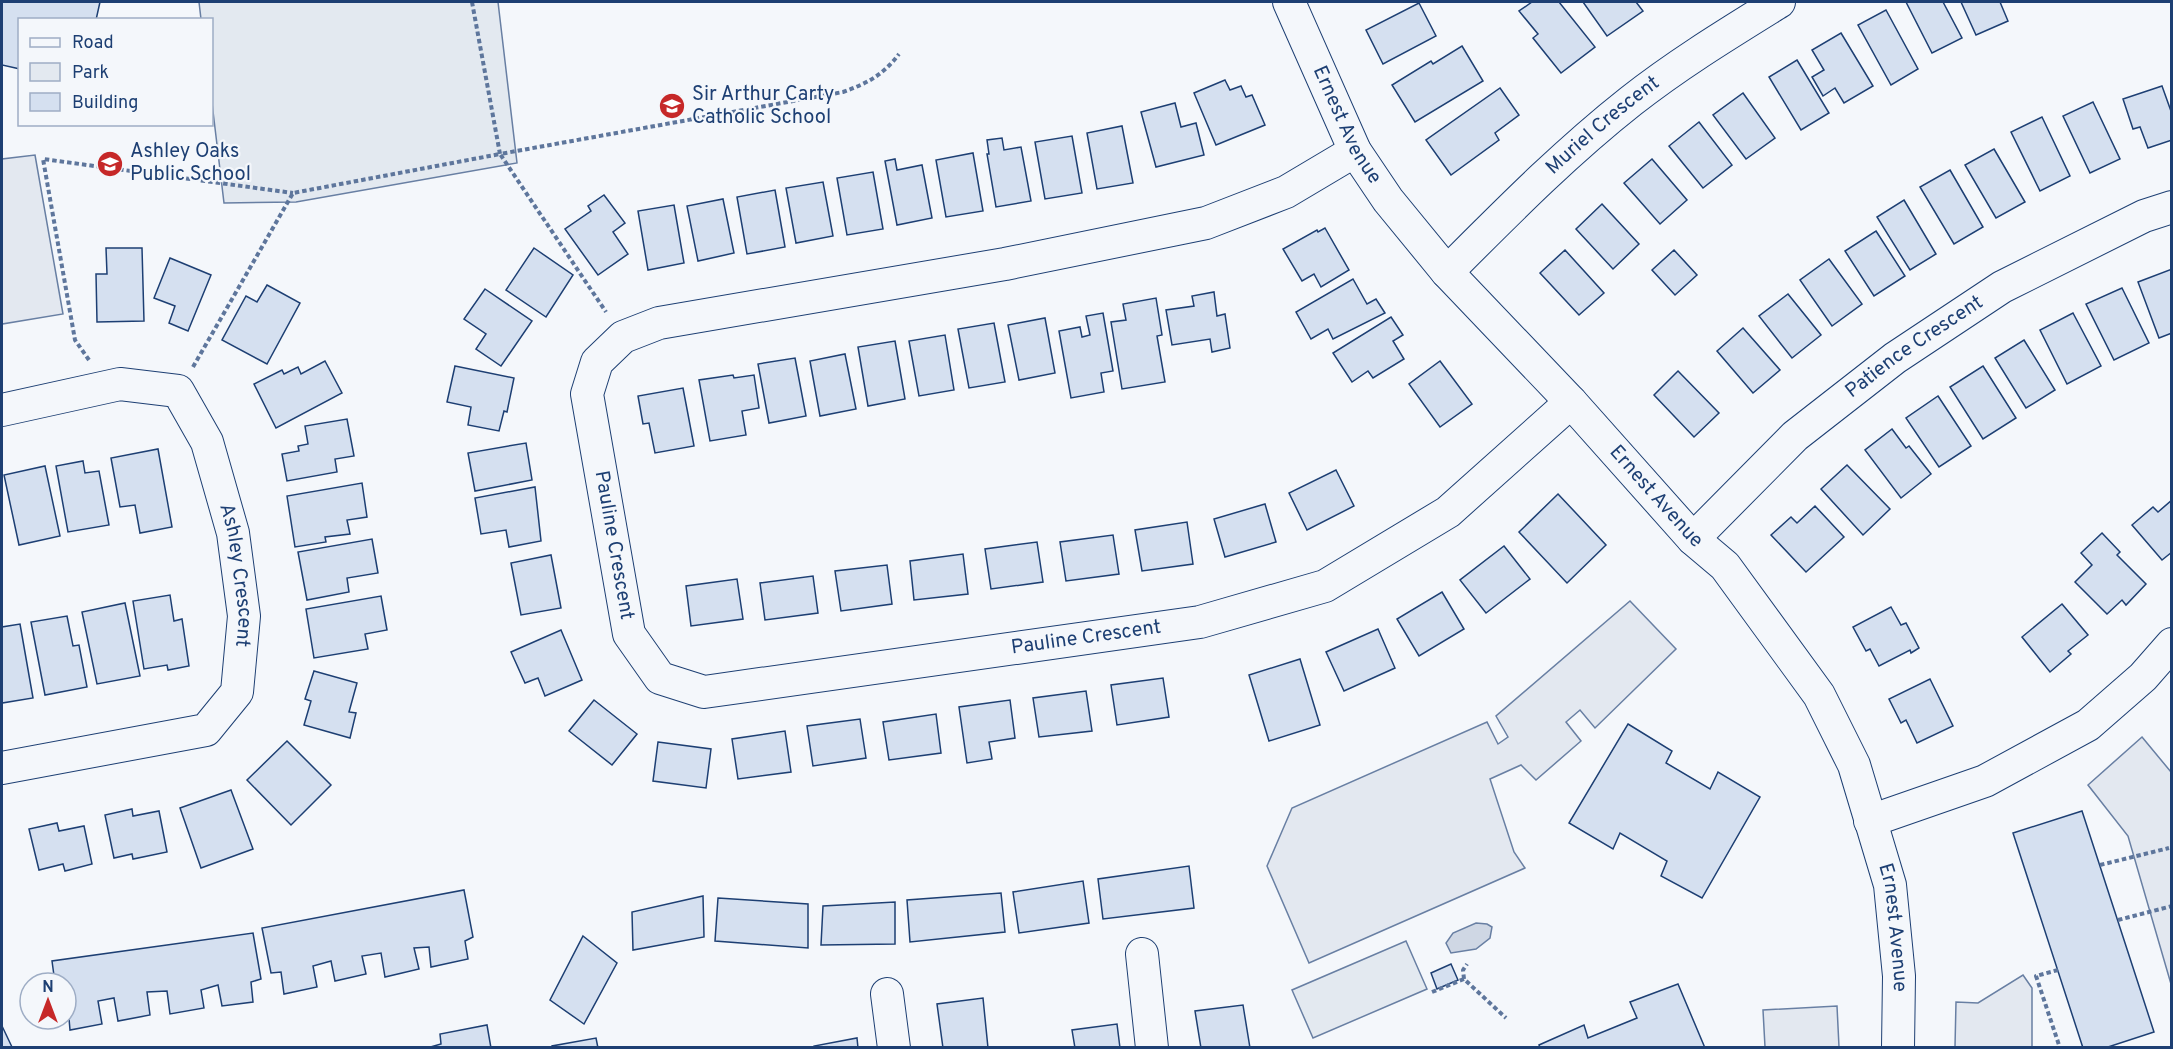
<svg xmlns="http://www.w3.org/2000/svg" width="2173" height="1049" font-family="Overpass,sans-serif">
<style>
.green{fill:#e3e9f0;stroke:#687fa3;stroke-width:1.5}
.parking{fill:#e3e8f0;stroke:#687fa3;stroke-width:1.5}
.water{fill:#cfd7e4;stroke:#687fa3;stroke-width:1.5}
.building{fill:#d5e0f0;stroke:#1d3f73;stroke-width:1.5}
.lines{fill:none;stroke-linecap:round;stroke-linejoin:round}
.minor-casing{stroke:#1d3f73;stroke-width:34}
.path{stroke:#5e769c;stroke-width:4;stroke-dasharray:4.5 3;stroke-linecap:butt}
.minor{stroke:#f4f7fb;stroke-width:32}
.labels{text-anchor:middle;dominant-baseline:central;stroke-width:4.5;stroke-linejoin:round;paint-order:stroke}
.poi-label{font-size:20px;fill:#1d3f73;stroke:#f4f7fb;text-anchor:start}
.street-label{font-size:20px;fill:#1d3f73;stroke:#f4f7fb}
</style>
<rect width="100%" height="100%" fill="#f4f7fb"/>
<g class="green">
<path d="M199 2H498L517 163 296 202 224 203 212 103V20L201 19Z"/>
<path d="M1406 941 1427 989 1313 1038 1292 990Z"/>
</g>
<g class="parking">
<path d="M35 155 63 314 2 324V159Z"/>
<path d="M1630 601 1676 649 1595 728 1580 710 1566 722 1581 741 1536 780 1521 765 1490 779 1514 852 1525 868 1309 963 1267 866 1292 808 1487 722 1498 744 1508 737 1496 716Z"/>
<path d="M2142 737 2171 772V984L2128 836 2088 785Z"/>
<path d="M2023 975 2032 988V1047H1955L1956 1002 1978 1003Z"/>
<path d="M1837 1006 1839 1047H1765L1763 1010Z"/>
</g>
<path class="water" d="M1476 923 1487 924 1492 927 1490 938 1476 949 1451 953 1446 943 1453 933Z"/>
<g class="building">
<path d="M2 2H100L96 20H20V69L2 65Z"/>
<path d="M1532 2H1559L1595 47 1561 73 1533 38 1538 34 1519 11Z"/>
<path d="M1583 2H1636L1643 11 1607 36Z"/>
<path d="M1906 2H1943L1962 38 1932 53Z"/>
<path d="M1961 2H2000L2008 21 1976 35Z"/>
<path d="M1419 3 1436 36 1383 64 1366 30Z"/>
<path d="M1886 10 1918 69 1891 85 1858 25Z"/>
<path d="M1841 33 1873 86 1844 103 1835 88 1823 96 1812 77 1824 70 1812 50Z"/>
<path d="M1462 46 1483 81 1415 122 1392 85 1431 61 1433 64Z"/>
<path d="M1797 60 1829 113 1801 130 1769 77Z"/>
<path d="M1225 80 1230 90 1241 86 1246 97 1252 95 1265 125 1216 145 1194 93Z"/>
<path d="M2162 86 2172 114V140L2148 148 2140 127 2133 129 2123 99Z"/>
<path d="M1500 88 1519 115 1495 133 1499 140 1451 175 1426 140Z"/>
<path d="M1743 93 1775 138 1746 159 1713 115Z"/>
<path d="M2093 102 2120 159 2090 173 2063 116Z"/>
<path d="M1175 103 1181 127 1196 123 1204 155 1156 167 1141 112Z"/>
<path d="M2042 117 2070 176 2040 191 2011 132Z"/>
<path d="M1699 122 1732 165 1703 188 1669 146Z"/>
<path d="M1122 126 1133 183 1097 189 1087 133Z"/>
<path d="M1072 136 1082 193 1045 199 1035 142Z"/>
<path d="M1002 138 1004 150 1021 147 1031 201 996 207 987 154H989L987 140Z"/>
<path d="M1994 149 2025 202 1996 218 1965 165Z"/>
<path d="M973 153 983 211 946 217 936 160Z"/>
<path d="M895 159 897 170 922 165 932 218 897 225 885 161Z"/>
<path d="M1652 159 1687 200 1660 224 1624 183Z"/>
<path d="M1950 170 1983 227 1954 244 1920 187Z"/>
<path d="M873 172 883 229 847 235 837 178Z"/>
<path d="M823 182 833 236 796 243 786 188Z"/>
<path d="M775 190 785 247 747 254 737 197Z"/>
<path d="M604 195 625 223 613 232 628 254 598 275 565 229 591 211 588 206Z"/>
<path d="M723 199 734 253 698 261 687 206Z"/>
<path d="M1904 200 1936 254 1910 270 1877 217Z"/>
<path d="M1602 204 1639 244 1613 269 1576 229Z"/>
<path d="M674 205 684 263 648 270 638 211Z"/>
<path d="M1325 228 1349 270 1321 287 1314 274 1302 281 1283 249 1317 230 1318 232Z"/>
<path d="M1876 231 1905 276 1874 296 1845 251Z"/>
<path d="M106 248H142L144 321 97 322 96 274H107Z"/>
<path d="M534 248 573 275 546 317 506 290Z"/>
<path d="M1565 250 1604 293 1579 315 1540 273Z"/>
<path d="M1674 250 1697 275 1675 295 1652 270Z"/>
<path d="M170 258 211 275 188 331 169 323 175 306 154 298Z"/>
<path d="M1829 259 1862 304 1832 326 1800 280Z"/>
<path d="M2172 269V333L2159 338 2138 282Z"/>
<path d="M1353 279 1367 304 1376 299 1385 313 1333 339 1328 329 1311 339 1296 312Z"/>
<path d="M267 285 300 303 267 364 222 340 246 296 257 302Z"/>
<path d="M2122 288 2149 343 2114 360 2086 304Z"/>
<path d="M485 289 532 321 501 366 476 349 486 334 464 319Z"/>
<path d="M1214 292 1217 316 1225 314 1230 348 1212 352 1210 339 1172 345 1166 310 1194 306 1192 296Z"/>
<path d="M1788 294 1821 335 1792 358 1759 316Z"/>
<path d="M1156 298 1162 335 1157 336 1165 382 1122 389 1111 322 1126 320 1123 304Z"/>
<path d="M1103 313 1113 371 1101 373 1104 392 1071 398 1059 331 1080 327 1082 337 1090 335 1086 316Z"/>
<path d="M2073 313 2101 366 2067 384 2040 330Z"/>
<path d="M1391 317 1403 335 1393 341 1404 359 1373 378 1368 371 1352 382 1333 353Z"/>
<path d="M1045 318 1055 373 1019 380 1008 325Z"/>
<path d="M994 323 1005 382 969 388 958 329Z"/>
<path d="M1743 328 1780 370 1753 393 1717 351Z"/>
<path d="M945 335 954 390 919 396 909 341Z"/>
<path d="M2024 340 2055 390 2026 408 1995 358Z"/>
<path d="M895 341 905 399 868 406 858 347Z"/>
<path d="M845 354 856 409 820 416 810 361Z"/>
<path d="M795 358 806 416 769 423 758 364Z"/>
<path d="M325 361 342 393 276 428 254 384 282 370 284 374 298 367 301 374Z"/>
<path d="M1440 361 1472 404 1440 427 1409 384Z"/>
<path d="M455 366 514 378 507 412 504 411 499 431 468 425 471 407 447 402Z"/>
<path d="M1983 366 2016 418 1983 439 1950 387Z"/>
<path d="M1678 371 1719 413 1694 437 1654 395Z"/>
<path d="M733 375 734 378 754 375 759 408 742 411 746 435 710 441 699 380Z"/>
<path d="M683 388 694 446 655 453 649 423 643 424 638 396Z"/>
<path d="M1938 396 1971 446 1939 467 1906 418Z"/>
<path d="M347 419 354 456 335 459 337 472 287 481 282 454 299 451 298 446 308 444 305 426Z"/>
<path d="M1892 429 1906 448 1909 446 1931 474 1901 498 1865 450Z"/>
<path d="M526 443 532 480 475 491 468 453Z"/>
<path d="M158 449 172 527 140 533 135 505 120 507 111 458Z"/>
<path d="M83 461 85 473 99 471 109 525 68 532 56 466Z"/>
<path d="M1847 465 1890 509 1863 535 1821 489Z"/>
<path d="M45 466 60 536 19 545 4 475Z"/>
<path d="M1336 470 1354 506 1307 530 1289 493Z"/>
<path d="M362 483 367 517 347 520 350 534 325 537 326 542 295 547 287 496Z"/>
<path d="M535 487 541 541 509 547 506 530 481 534 475 498Z"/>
<path d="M1558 494 1606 545 1567 583 1519 532Z"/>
<path d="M2172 500V552L2162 560 2132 525 2153 507 2158 512Z"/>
<path d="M1265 504 1276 542 1225 557 1214 519Z"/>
<path d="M1815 506 1844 537 1806 572 1771 535 1791 517 1797 523Z"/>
<path d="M1187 522 1193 564 1142 571 1135 530Z"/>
<path d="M2102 533 2120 552 2117 555 2146 584 2126 605 2122 600 2107 614 2075 582 2092 565 2081 553Z"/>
<path d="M1113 535 1119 574 1066 581 1060 542Z"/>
<path d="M372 539 378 573 347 578 349 592 307 600 298 552Z"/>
<path d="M1037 542 1043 582 991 589 985 549Z"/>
<path d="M1504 546 1530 579 1486 613 1460 580Z"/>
<path d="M963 554 968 594 914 600 910 561Z"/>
<path d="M551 555 561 608 521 615 511 563Z"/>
<path d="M887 565 892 604 841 611 835 571Z"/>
<path d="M813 576 818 613 765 620 760 583Z"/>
<path d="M737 579 743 619 691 626 686 586Z"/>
<path d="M1442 592 1464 629 1419 656 1397 619Z"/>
<path d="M170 595 174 621 182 619 189 666 168 670 167 665 144 669 133 601Z"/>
<path d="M381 596 387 630 365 634 368 649 314 658 306 609Z"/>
<path d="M125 603 140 676 97 684 82 612Z"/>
<path d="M2062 604 2088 635 2068 651 2071 654 2050 672 2022 637Z"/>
<path d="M1891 607 1901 625 1906 623 1919 648 1911 653 1910 650 1879 666 1870 649 1866 651 1853 627Z"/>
<path d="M67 616 73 646 79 645 87 687 45 695 31 622Z"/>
<path d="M20 624 33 698 2 703V627Z"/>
<path d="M1378 629 1395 668 1344 691 1326 652Z"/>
<path d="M561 630 582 680 545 696 538 678 525 683 511 652Z"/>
<path d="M1300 659 1320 725 1269 741 1249 675Z"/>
<path d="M314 671 357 683 349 712 356 713 350 738 304 725 311 701 305 699Z"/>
<path d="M1163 678 1169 717 1117 725 1111 685Z"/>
<path d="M1930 679 1953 726 1917 743 1906 720 1901 723 1889 699Z"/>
<path d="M1086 691 1092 731 1039 737 1033 698Z"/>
<path d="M594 700 637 734 612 765 569 731Z"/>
<path d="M1010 700 1015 738 989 742 992 759 967 763 959 707Z"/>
<path d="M936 714 941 753 889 760 883 722Z"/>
<path d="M860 719 866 758 813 766 807 726Z"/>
<path d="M1628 724 1672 751 1666 763 1710 789 1718 772 1760 797 1702 898 1661 876 1667 861 1620 833 1613 849 1569 823Z"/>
<path d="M785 731 791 772 738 779 732 739Z"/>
<path d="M287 741 331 785 291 825 247 780Z"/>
<path d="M658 742 711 749 706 788 653 781Z"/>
<path d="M231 790 253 849 201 868 180 808Z"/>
<path d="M132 809 133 816 159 811 167 852 133 859 132 854 114 858 105 815Z"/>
<path d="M2082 811 2154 1032 2105 1048H2083L2013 833Z"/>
<path d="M57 823 59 831 84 826 92 864 65 871 63 864 39 870 29 829Z"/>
<path d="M1189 866 1194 908 1103 919 1098 879Z"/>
<path d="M1083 881 1089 923 1019 933 1013 892Z"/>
<path d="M464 890 473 937 465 941 468 959 431 967 429 947 414 948 419 969 385 977 381 953 362 956 366 974 335 981 331 961 313 966 317 987 284 994 281 972 271 973 262 928Z"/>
<path d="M1001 893 1005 932 910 942 907 900Z"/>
<path d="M703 896 704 937 633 950 632 912Z"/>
<path d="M718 898 808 904V948L715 941Z"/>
<path d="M895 902V944L821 945 823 906Z"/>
<path d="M253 933 261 979 251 982 253 1002 222 1006 218 985 201 990 204 1008 170 1014 167 991 147 992 150 1015 118 1021 114 998 98 1001 102 1024 70 1030 66 983H55L52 961Z"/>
<path d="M583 936 617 963 584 1024 550 1000Z"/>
<path d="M1451 964 1458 980 1437 989 1431 973Z"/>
<path d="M1678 984 1705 1048H1540L1539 1045 1584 1025 1588 1038 1637 1018 1630 1002Z"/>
<path d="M983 998 988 1048H943L937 1004Z"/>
<path d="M1243 1005 1250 1048H1201L1195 1011Z"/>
<path d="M1117 1024 1120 1048H1075L1072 1030Z"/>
<path d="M487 1025 491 1048H427L441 1044 440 1034Z"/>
<path d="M2 1026 12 1047 2 1048Z"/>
<path d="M596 1038 598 1048H552V1046Z"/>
<path d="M857 1038 858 1048H814V1046Z"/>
</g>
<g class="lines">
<g class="minor-casing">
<g id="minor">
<path id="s1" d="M1289 2 1355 151 1388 200 1447 272 1571 402 1693 539 1725 566 1819 695 1854 765 1890 885 1899 976 1898 1048"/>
<path id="s2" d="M1355 151 1286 192 1206 223 1005 264 659 323 623 337 597 362 587 394 629 634 660 678 704 692 1200 622 1325 586 1448 512 1571 402"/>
<path id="s3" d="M1447 272C1506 213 1565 153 1631 101 1678 64 1729 33 1779 2"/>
<path id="s4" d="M2 410 120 384 178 391 207 442 233 533 244 616 237 692 206 730 2 768"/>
<path id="s5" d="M1693 539 1795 436 1895 358 2002 287 2144 216 2172 207"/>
<path d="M1870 821 1985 781 2088 725 2143 677 2172 644"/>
<path d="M1142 954 1152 1048"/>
<path d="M887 994 894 1048"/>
</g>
</g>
<g class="path">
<path d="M472 2 500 154 843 92C868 83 883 75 899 54"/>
<path d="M89 360 75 340 43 159 293 193"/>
<path d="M193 367 293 193 500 154 606 312"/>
<path d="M2100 865 2169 848"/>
<path d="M2118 920 2172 906"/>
<path d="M2058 970 2036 976 2060 1048"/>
<path d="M1464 979 1463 970 1467 964"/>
<path d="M1432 992 1464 979 1506 1018"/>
</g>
<use href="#minor" class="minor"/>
</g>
<defs>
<g id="school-disc" transform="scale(1.35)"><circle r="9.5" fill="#c62828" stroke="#f4f7fb"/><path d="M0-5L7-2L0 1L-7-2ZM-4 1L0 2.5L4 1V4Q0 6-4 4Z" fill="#fff"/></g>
</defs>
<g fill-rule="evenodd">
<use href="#school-disc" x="672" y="106"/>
<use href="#school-disc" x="110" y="164"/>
</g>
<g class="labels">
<g class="poi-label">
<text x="692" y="95">Sir Arthur Carty<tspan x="692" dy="23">Catholic School</tspan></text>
<text x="130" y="152">Ashley Oaks<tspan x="130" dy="23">Public School</tspan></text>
</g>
<g class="street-label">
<text stroke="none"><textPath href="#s1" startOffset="136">Ernest Avenue</textPath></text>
<text stroke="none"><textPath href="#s3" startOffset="214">Muriel Crescent</textPath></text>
<text stroke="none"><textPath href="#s5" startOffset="294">Patience Crescent</textPath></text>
<text stroke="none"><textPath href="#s1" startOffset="622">Ernest Avenue</textPath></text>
<text stroke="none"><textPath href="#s2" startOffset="984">Pauline Crescent</textPath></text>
<text stroke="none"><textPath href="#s4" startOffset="375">Ashley Crescent</textPath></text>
<text stroke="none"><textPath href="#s2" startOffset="1560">Pauline Crescent</textPath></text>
<text stroke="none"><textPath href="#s1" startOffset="1126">Ernest Avenue</textPath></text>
</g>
</g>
<rect width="2173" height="1049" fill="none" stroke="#1d3f73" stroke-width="6"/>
<rect x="18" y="18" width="195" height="108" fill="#f4f7fb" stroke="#9eadc5" stroke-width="1.5"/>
<rect x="30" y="38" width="30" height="9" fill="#f4f7fb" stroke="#9eadc5" stroke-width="1.5"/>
<text x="72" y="48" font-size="18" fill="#1d3f73">Road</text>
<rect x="30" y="63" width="30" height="18" fill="#e3e9f0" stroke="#9eadc5" stroke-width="1.5"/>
<text x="72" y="78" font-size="18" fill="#1d3f73">Park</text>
<rect x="30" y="93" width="30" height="18" fill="#d5e0f0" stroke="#9eadc5" stroke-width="1.5"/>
<text x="72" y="108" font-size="18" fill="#1d3f73">Building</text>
<g transform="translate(48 1001)"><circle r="28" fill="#f4f7fb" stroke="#9eadc5" stroke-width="1.5"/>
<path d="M0-4.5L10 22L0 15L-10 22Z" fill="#c62828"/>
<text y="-9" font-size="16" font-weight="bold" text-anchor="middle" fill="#1d3f73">N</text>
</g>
</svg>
